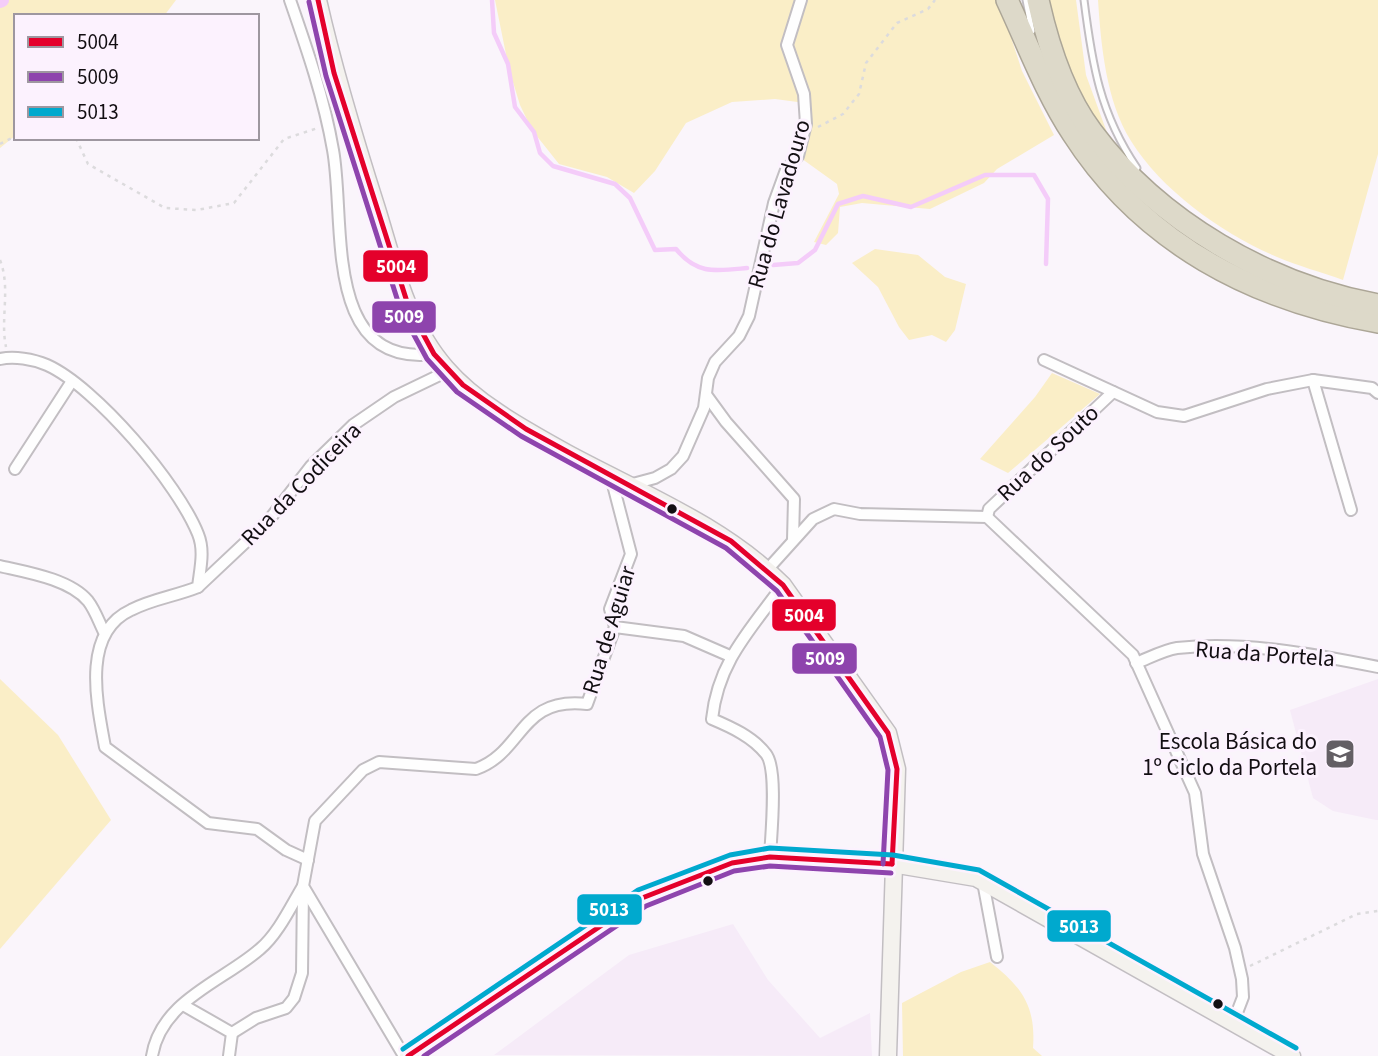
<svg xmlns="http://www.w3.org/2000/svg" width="1378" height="1056" font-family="'Source Sans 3',sans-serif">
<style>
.built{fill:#f6ebf8}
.green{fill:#faeec7}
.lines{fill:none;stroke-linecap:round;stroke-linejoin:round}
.stream{stroke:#f4ccf9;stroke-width:4.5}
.canal{stroke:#f4ccf9;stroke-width:14}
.lane-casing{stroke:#c2bec2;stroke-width:9}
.street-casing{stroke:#c2bec2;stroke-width:14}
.secondary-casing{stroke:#c2bec2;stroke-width:19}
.highway-casing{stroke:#aca697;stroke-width:24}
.path{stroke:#dcdbdd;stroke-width:2.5;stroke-dasharray:3.5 5;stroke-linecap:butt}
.lane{stroke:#fefefe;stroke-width:5}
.street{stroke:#fefefe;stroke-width:10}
.secondary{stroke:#f4f2ee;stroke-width:16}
.highway{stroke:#ddd9c9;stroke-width:21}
.bus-1-casing{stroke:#fcf2fe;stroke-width:10}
.bus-2-casing{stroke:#fcf2fe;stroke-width:10}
.bus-3-casing{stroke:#fcf2fe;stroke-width:10}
.bus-1{stroke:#e4002b;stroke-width:5}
.bus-2{stroke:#8e44ad;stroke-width:5}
.bus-3{stroke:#00a9ce;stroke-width:5}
.bus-dot{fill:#120e12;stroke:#fcf2fe;stroke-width:2.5}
.labels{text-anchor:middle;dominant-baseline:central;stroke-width:6;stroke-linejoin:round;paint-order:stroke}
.street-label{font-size:23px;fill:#120e12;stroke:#fcf2fe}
.poi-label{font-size:23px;fill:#120e12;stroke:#fcf2fe;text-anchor:end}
.line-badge{stroke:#fcf2fe;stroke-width:2.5}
.badge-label{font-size:19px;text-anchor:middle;font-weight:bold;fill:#fff}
</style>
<rect width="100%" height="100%" fill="#faf5fb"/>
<g class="built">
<path d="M1378 679V820H1376L1333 811 1313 798 1290 710Z"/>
<path d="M733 924 768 980 820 1038 870 1013 872 1056 494 1055 629 955Z"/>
</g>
<g class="green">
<path d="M0 0H176L164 16H16V135L0 148Z"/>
<path d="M495 0H999L1022 71 1054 135 997 169 984 183 930 209 862 203 840 207 838 233 826 245 814 242 839 194 837 184 798 156 805 103 775 99 732 102 686 123 655 171 634 193 607 177 559 164 532 130 520 105 509 69Z"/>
<path d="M1044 0H1076L1086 75 1113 149C1082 101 1060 55 1044 0Z"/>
<path d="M1098 0H1378V154L1343 280C1321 272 1298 266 1277 257 1223 234 1162 191 1131 141 1106 101 1101 45 1098 0Z"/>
<path d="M875 249 918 255 945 277 966 284 955 330 946 342 932 335 909 340 899 327 878 287 852 263Z"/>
<path d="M1052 373 1100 394 1008 473 980 459 1035 397Z"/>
<path d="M0 679 58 735 111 820 0 949Z"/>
<path d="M990 962C1022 987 1036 1006 1033 1048L1042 1056H903L902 1003 961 972Z"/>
</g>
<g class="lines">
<g class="stream">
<path d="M492 0 494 33 508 64 515 107 534 132 540 153 553 166 615 184 630 198 655 250 676 249C697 275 716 271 747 268"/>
<path d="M773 265 798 263 815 250 838 204 863 196 911 207 985 175H1034L1048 199 1046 264"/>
</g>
<path class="canal" d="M0 1 2 0"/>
<g class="lane-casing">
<g id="lane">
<path d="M1026 0 1032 31"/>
<path d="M1084 0C1092 64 1100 114 1137 168"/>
</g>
</g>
<g class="street-casing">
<g id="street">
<path d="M290 0C307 49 324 98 333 150 346 220 321 368 434 354"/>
<path d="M0 359C14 356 33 359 47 365 96 387 178 484 198 534 205 551 200 569 198 587 176 596 152 599 131 610 81 633 97 703 105 747L208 823 257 829 286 850 308 860"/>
<path d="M1044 360 1157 412 1184 416 1267 389 1313 380 1372 388 1378 393"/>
<path d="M1313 380 1351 510"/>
<path d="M707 396 726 422 794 499 793 540"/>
<path d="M15 469 72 381"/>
<path d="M629 485 655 478 671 469 683 456 704 408 708 378 715 362 739 336 749 316 774 203 786 170 798 156 806 124 804 94 787 45 801 0"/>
<path d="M987 517 989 509 1113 392"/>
<path d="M0 566C26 572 70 579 88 601 95 610 99 622 104 632"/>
<path d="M767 570 813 519 834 509 860 514 987 517 1133 655 1195 793 1203 854 1235 948 1242 979 1243 997 1233 1023"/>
<path d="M198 587 269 520 311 466 353 425 394 397 448 371"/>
<path d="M615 627 684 636 730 656"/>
<path d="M1136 663C1149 658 1164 650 1177 648 1244 641 1313 654 1378 667"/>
<path d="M770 857C771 836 778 769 766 754 753 737 731 727 712 719 718 662 750 630 783 585"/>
<path d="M983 882 997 957"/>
<path d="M183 1005 232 1033 229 1056"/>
<path d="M232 1033 256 1018 286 1008 294 998 302 973 303 889"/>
<path d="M152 1056C161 1000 224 981 260 949 278 934 291 906 303 886"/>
<path d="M404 1056 303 886 315 821 363 770 379 762 476 769C524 752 519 696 587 704L615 627 610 609 631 554 611 477"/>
</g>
</g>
<g class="secondary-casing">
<g id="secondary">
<path d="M318 0C334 71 355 140 377 209 394 264 407 324 446 368 477 404 526 430 567 453 641 493 723 525 783 585L888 733 897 769 888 1056"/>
<path d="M408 1056 642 898 732 863 770 857 892 864 976 878 1292 1056"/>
</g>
</g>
<g class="highway-casing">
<g id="highway">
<path d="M1007 0C1028 45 1046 93 1073 134 1143 243 1253 300 1378 322"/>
<path d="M1038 0C1048 45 1064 95 1092 132 1159 222 1269 285 1378 305"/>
</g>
</g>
<g class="path">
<path d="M818 127 843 114 859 94 866 63 897 23 928 9 935 0"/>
<path d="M76 138 88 164 165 208 197 210 234 203 284 139 318 128"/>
<path d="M0 144 16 136"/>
<path d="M0 260C11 288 0 319 6 347"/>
<path d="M1250 966 1357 914 1378 911"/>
</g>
<use href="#lane" class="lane"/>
<use href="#street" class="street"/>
<use href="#secondary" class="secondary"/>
<use href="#highway" class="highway"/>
<g class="bus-1-casing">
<g id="bus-1">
<path d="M318 0 334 73 409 308 434 354 463 385 526 429 731 541 783 585 888 733 897 769 892 864"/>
<path d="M408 1056 642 898 732 863 770 857 892 864"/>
</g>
</g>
<g class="bus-2-casing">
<g id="bus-2">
<path d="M309 2 326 76 401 311 427 359 457 392 521 436 726 548 777 591 880 737 888 770 883 864"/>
<path d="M424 1056 646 906 734 871 770 866 891 873"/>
</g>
</g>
<g class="bus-3-casing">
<path id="bus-3" d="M403 1049 638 890 730 855 770 848 893 855 979 870 1296 1048"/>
</g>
<use href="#bus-1" class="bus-1"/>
<use href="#bus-2" class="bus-2"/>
<use href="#bus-3" class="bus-3"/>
</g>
<defs>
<g id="school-square" transform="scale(1.575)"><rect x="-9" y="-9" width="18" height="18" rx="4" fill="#635f64" stroke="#fcf2fe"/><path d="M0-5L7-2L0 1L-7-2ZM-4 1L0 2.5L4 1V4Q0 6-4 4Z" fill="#fff"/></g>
</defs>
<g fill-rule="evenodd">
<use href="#school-square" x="1340" y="754"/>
</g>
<g class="bus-dot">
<circle cx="672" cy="509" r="6"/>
<circle cx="708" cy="881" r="6"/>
<circle cx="1218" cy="1004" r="6"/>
</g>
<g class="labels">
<g class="street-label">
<text transform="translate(779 204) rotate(-74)">Rua do Lavadouro</text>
<text transform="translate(1048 453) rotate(-43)">Rua do Souto</text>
<text transform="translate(301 484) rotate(-46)">Rua da Codiceira</text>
<text transform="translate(609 630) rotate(-73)">Rua de Aguiar</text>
<text transform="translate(1265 654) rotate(4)">Rua da Portela</text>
</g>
<g class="poi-label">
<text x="1317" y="741">Escola Básica do<tspan x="1317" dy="26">1º Ciclo da Portela</tspan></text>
</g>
</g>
<g class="line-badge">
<rect x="362" y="249" width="67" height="34" rx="7" fill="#e4002b"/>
<rect x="371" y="300" width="66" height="34" rx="7" fill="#8e44ad"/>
<rect x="771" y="598" width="66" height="34" rx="7" fill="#e4002b"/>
<rect x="791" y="642" width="67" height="33" rx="7" fill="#8e44ad"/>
<rect x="576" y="893" width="67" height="33" rx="7" fill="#00a9ce"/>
<rect x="1046" y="909" width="66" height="34" rx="7" fill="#00a9ce"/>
</g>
<g class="badge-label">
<text x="396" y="273">5004</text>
<text x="404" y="323">5009</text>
<text x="804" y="622">5004</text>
<text x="825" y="665">5009</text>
<text x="609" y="916">5013</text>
<text x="1079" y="933">5013</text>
</g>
<rect x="14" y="14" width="245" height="126" fill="#fcf2fe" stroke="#9e97a0" stroke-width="2"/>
<rect x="28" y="37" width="35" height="10" fill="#e4002b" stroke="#9e97a0" stroke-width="2"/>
<text x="77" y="49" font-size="21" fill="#120e12">5004</text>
<rect x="28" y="72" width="35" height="10" fill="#8e44ad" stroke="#9e97a0" stroke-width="2"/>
<text x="77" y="84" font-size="21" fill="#120e12">5009</text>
<rect x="28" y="107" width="35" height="10" fill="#00a9ce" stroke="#9e97a0" stroke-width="2"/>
<text x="77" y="119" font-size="21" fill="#120e12">5013</text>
</svg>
